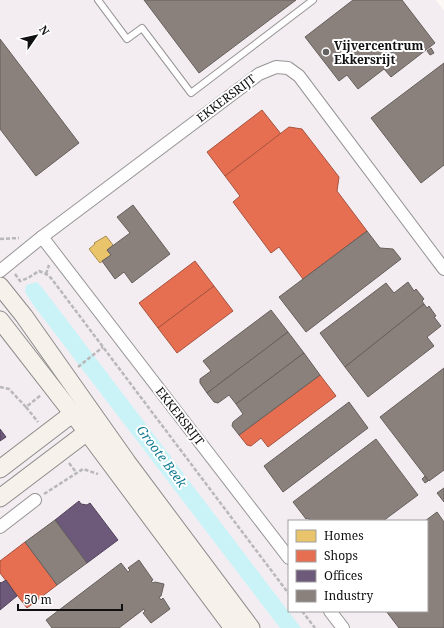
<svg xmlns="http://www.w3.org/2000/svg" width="444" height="628" font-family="'Noto Serif',serif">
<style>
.industrial{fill:#f3edf2;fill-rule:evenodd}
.water{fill:#caf3f8}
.homes{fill:#e9c46a;stroke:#a88e4f}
.shops{fill:#e76f51;stroke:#a6523e}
.offices{fill:#6d597a;stroke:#51435a}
.industry{fill:#8a817c;stroke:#655f5c}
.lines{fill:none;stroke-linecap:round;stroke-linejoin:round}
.lane-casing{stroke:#969594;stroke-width:8}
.street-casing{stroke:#969594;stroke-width:14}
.secondary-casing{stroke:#8d8c8a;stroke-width:19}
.path{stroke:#b9b8b8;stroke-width:2.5;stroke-dasharray:4 2;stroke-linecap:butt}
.lane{stroke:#fffefe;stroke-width:6}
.street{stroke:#fffefe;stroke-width:12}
.secondary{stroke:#f6f1eb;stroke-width:17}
.poi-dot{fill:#636260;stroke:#fff;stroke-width:1.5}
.labels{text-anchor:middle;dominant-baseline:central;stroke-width:4;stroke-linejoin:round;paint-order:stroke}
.poi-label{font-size:12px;font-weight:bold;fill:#101010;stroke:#fff;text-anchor:start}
.street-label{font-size:12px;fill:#101010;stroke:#fff}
.water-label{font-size:13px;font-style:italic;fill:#117b92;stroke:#fff}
</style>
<rect width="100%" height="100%" fill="#fcf9f6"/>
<path class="industrial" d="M0 0H436L444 11V628H0ZM289 521H427V611H289Z"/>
<path class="water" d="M37 282 44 290 301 628H280L34 306 25 292 26 285Z"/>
<path class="homes" d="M106 236 113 245 107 250 111 255 100 263 89 249 95 244 94 243Z"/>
<g class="shops">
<path d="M262 110 281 134 225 176 207 152Z"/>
<path d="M289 127 302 129 339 177 337 191 367 231 303 279 279 247 271 253 233 202 240 196 225 176Z"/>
<path d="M195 261 214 286 158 328 139 303Z"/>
<path d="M214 286 233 311 177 353 158 328Z"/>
<path d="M320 375 336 396 268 447 261 438 251 446 247 445 239 435Z"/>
<path d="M25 542 57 585 27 608 0 573V561Z"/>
</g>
<g class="offices">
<path d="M0 429 6 437 0 441Z"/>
<path d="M79 501 81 504 87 505 90 503 118 540 87 563 55 520Z"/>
<path d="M6 580 17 596 0 610V582L1 583Z"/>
</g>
<g class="industry">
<path d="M144 0H296L199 73Z"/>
<path d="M353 0H402L435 43 391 77 384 69 358 89 347 75 339 81 305 37Z"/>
<path d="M0 39 79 143 36 176 0 129Z"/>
<path d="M431 48 434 53 430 55 427 51Z"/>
<path d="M444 63V165L421 183 371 118Z"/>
<path d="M133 205 170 254 132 283 124 272 115 279 102 261 111 255 107 250 130 233 117 217Z"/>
<path d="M367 231 380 248 393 249 401 259 306 332 279 297Z"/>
<path d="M408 282 414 291 416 289 424 299 422 301 424 304 345 367 320 333 386 283 394 293Z"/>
<path d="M424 304 427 308 429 306 436 316 434 317 441 326 427 337 434 346 368 397 345 367Z"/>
<path d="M271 310 288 332 207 393 200 383V379L211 371 203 361Z"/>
<path d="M288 332 304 353 236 404 229 395 218 403 214 402 207 393Z"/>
<path d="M304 353 320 375 239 435 232 426 233 422 243 414 236 404Z"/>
<path d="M444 368V470L429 481 380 417Z"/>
<path d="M349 402 368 428 283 492 264 466Z"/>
<path d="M376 439 418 495 383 521H310L308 518 306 519 293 502Z"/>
<path d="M425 476 428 481 425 483 422 479Z"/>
<path d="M444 488V502L437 493Z"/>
<path d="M437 512 444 522V628H399L386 611H427V521H425Z"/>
<path d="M55 520 87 563 57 585 25 542Z"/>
<path d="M139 560 153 580 151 581 153 583 155 582 164 584 161 596 159 597 161 600 163 598 170 609 151 623 143 613 145 611 144 609 119 628H52L46 620 121 563 128 572 130 570 128 568Z"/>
</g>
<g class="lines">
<g class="lane-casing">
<path id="lane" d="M98 0 127 39 142 28 191 93 313 0"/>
</g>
<g class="street-casing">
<g id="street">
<path d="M42 237 289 558"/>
<path d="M0 271 42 237 259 74 276 67 288 68 299 76 444 269"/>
<path d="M0 527 35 500"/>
<path d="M330 611 343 628"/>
</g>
</g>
<g class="secondary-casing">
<g id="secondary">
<path d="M0 286 24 316 127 462 251 628"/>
<path d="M0 320 87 432 233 628"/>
<path d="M0 469 72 414H83"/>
<path d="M0 498 87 432 91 423"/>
</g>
</g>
<g class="path">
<path d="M0 239 19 238"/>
<path d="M15 274 20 281 28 278 39 271 46 274 51 278 289 594"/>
<path d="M46 274 49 265"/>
<path d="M78 367 103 347"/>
<path d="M0 387 9 389 26 407 41 395"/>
<path d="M26 407 38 422"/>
<path d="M69 463 76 472"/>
<path d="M44 494 83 469 98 474"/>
<path d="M302 611 315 628"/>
</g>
<use href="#lane" class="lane"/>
<use href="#street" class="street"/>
<use href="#secondary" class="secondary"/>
</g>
<circle class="poi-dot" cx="326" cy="52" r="4"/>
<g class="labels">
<g class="poi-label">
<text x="334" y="45">Vijvercentrum<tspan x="334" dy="14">Ekkersrijt</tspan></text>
</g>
<g class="street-label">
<text transform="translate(226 98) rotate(-37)">EKKERSRIJT</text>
<text transform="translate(180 416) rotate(52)">EKKERSRIJT</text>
</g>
<g class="water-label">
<text transform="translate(162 456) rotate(53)">Groote Beek</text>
</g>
</g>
<rect x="288" y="520" width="140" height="92" fill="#ffffff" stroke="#9f9f9f"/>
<rect x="296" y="530" width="20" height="12" fill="#e9c46a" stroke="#9f9f9f"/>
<text x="324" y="540" font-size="12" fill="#101010">Homes</text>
<rect x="296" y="550" width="20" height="12" fill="#e76f51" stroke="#9f9f9f"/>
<text x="324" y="560" font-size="12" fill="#101010">Shops</text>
<rect x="296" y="570" width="20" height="12" fill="#6d597a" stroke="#9f9f9f"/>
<text x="324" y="580" font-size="12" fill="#101010">Offices</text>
<rect x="296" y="590" width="20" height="12" fill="#8a817c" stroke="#9f9f9f"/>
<text x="324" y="600" font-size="12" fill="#101010">Industry</text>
<g transform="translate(36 36) rotate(56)" stroke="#ffffff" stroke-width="3" paint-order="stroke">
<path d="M0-3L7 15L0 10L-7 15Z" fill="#101010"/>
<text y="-6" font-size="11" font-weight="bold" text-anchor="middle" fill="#101010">N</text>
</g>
<path d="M18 604v6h104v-6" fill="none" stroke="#101010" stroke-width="2"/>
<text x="24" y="604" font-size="12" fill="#101010" stroke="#ffffff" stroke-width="3" paint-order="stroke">50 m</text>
</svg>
